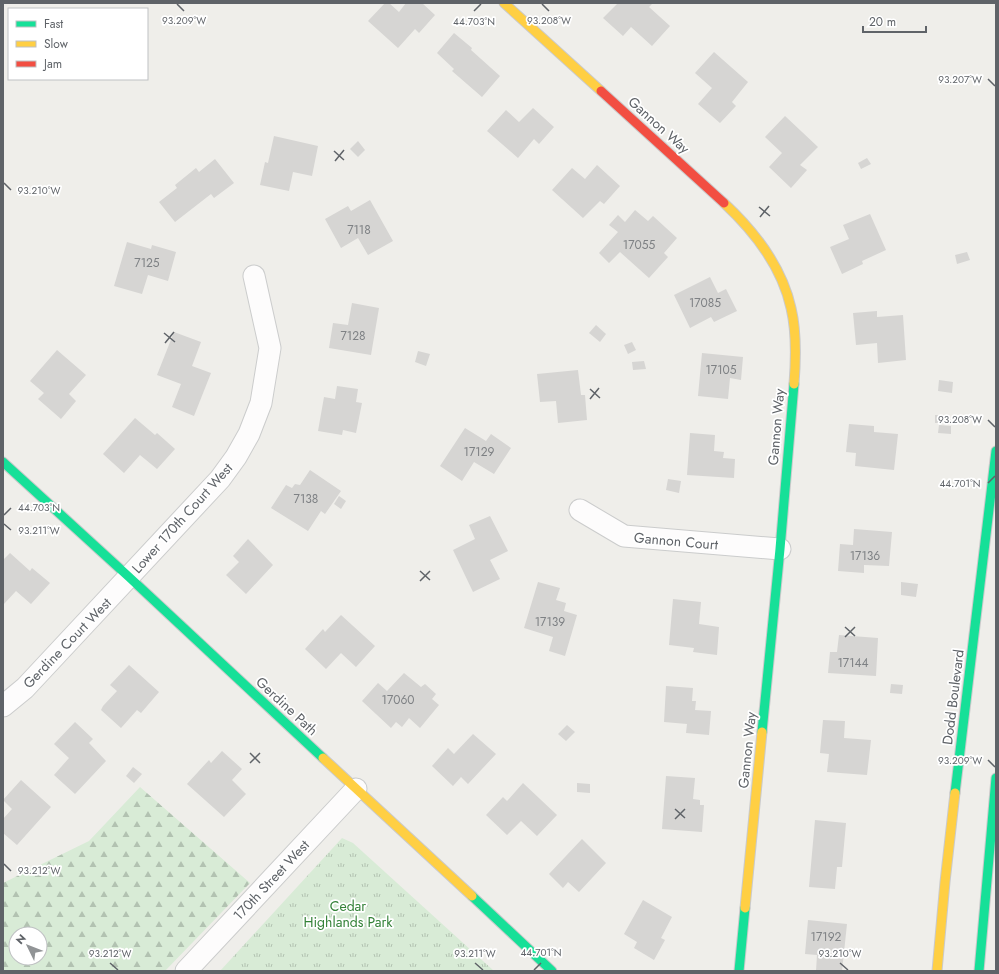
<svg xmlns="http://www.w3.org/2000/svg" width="999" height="974" font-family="Jost,sans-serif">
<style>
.forest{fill:url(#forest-firs);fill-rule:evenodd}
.park{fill:url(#park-tufts)}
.building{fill:#d6d5d3}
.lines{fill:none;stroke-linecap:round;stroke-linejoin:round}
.street-casing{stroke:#cbcccc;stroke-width:23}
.fast-casing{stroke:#cacacb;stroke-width:11}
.slow-casing{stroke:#cacacb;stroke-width:11}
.jam-casing{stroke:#cacacb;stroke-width:11}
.street{stroke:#fdfcfc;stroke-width:21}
.fast{stroke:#16e098;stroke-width:9}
.slow{stroke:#ffcf43;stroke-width:9}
.jam{stroke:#f24e42;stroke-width:9}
.ticks{fill:none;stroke:#5f6368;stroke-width:1.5}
.labels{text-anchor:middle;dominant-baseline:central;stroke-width:3.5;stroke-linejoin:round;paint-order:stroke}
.number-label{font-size:12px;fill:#7e8184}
.street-label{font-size:14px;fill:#5f6368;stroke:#fff}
.park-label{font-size:14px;fill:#348238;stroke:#fff}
.ticks-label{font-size:10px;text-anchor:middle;fill:#5f6368;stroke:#fff;stroke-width:3.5;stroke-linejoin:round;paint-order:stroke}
</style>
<defs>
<pattern id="forest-firs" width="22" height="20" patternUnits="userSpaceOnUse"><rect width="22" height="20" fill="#d8ebd6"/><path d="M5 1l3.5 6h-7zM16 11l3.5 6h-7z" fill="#b2c2b1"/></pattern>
<pattern id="park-tufts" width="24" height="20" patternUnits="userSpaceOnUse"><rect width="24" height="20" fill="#d8ebd6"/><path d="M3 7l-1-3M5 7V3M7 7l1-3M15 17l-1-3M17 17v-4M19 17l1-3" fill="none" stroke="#b2c2b1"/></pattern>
</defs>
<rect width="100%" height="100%" fill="#efeeea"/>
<path class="forest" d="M140 787 250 883 165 971H3V883L89 841ZM16 934H40V958H16Z"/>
<path class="park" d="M342 838 353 843 494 971H220Z"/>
<g class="building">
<path d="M385 3H389L399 12 406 3H422L435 15 419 33 415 29 398 48 368 21Z"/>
<path d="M618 3H651L652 4 649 7 670 26 652 46 631 27 623 36 603 18Z"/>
<path d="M454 33 472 48 471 50 500 76 482 97 452 71 454 69 437 53Z"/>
<path d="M714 52 748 82 732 102 736 106 720 123 698 104 712 88 695 73Z"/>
<path d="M533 108 554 127 539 144 534 139 518 158 487 131 506 110 519 122Z"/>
<path d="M785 116 818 147 800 165 807 170 791 188 769 167 782 153 765 137Z"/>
<path d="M274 136 318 146 312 176 293 172 289 191 260 185 265 162 268 163Z"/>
<path d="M358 141 365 150 358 157 350 149Z"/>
<path d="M867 158 871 164 861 169 858 163Z"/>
<path d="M215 159 234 183 214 198 211 194 175 222 159 202 177 188 175 185 196 168 199 172Z"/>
<path d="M597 165 620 186 604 204 600 201 583 218 552 190 572 168 585 179Z"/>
<path d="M370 200 393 241 368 255 358 238 341 248 325 219 348 206 351 211Z"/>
<path d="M635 210 648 221 653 216 677 238 664 253 668 257 649 278 620 252 609 263 599 253 618 232 609 225 618 215 625 222Z"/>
<path d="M870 214 886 250 862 261 863 264 842 274 830 247 849 239 843 225Z"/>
<path d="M127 242 151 249 152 245 176 252 168 281 148 275 142 294 114 286Z"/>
<path d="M967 252 970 260 957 264 955 255Z"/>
<path d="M710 277 718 293 726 289 737 311 714 322 711 317 690 328 674 295Z"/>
<path d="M352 303 379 308 371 355 329 348 333 323 348 325Z"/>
<path d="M877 311V317L903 315 906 360 878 363 877 343 856 345 853 313Z"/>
<path d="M596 325 606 334 600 342 589 333Z"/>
<path d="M174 332 201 342 192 366 211 373 194 416 172 407 181 384 157 375Z"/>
<path d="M632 342 636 350 628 354 624 345Z"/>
<path d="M57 350 86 375 69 394 76 401 61 419 38 399 44 393 30 381Z"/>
<path d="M418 351 430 354 426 366 415 362Z"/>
<path d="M702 353 743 357 741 380 730 378 728 399 698 396Z"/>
<path d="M644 361 646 369 633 370 632 362Z"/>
<path d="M578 370 581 395H585L587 420 558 423 556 401 540 402 537 374Z"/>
<path d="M939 380 953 382 952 393 938 391Z"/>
<path d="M337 386 358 389 356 402 362 403 356 433 343 430 342 435 318 431 324 397 335 399Z"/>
<path d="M935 415H948L947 423H935Z"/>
<path d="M135 418 155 435 157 433 175 449 157 469 140 455 124 473 103 454Z"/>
<path d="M849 424 874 426V432L898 434 894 470 855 466 856 453 846 452Z"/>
<path d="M939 425 951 426V434L938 433Z"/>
<path d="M465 428 486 441 491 434 511 448 494 474 474 462 462 481 440 466Z"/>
<path d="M690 433 715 435 714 451 724 452 723 458 735 459 734 478 687 475Z"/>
<path d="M310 470 341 491 325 514 321 511 308 531 271 508 286 485 292 488 295 484 300 485Z"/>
<path d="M668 479 681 481 679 493 666 490Z"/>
<path d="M339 496 346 501 341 509 334 504Z"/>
<path d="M490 516 508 551 490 560 500 579 473 592 453 550 475 539 469 525Z"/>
<path d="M854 529 892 532 889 566 864 565V573L838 571 840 544 853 545Z"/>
<path d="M248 539 273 565 246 594 226 575 239 562 233 556Z"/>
<path d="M10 553 30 571 32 568 50 583 31 604 16 591 3 605V560Z"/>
<path d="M538 582 560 588 556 600 566 603 564 611 577 615 565 656 549 651 553 637 524 628Z"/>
<path d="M901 582 918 584 916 597 901 595Z"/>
<path d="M673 599 701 602 699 624 719 627 717 655 693 652 694 648 669 645Z"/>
<path d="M341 615 375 646 356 667 341 653 326 669 305 649 323 629 325 632Z"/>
<path d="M839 635 878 638 876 676 828 673 830 652H837Z"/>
<path d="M129 665 159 692 141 713 137 710 121 728 101 710 103 706 117 691 110 685Z"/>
<path d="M404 673 421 687 425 684 436 694 432 699 439 705 420 728 409 718 402 727 396 722 391 728 362 701 378 683 387 691Z"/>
<path d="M891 684 903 685 902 694 890 693Z"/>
<path d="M666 686 693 688 692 701H696L695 710 711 711 709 735 686 733 687 724 664 722Z"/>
<path d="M823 720 845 721 844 738 871 740 867 775 827 772 829 754 820 753Z"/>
<path d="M75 722 93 739 89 743 106 761 75 794 54 775 69 758 54 744Z"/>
<path d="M567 725 575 732 566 741 558 734Z"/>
<path d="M473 734 496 754 468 784 461 777 453 786 432 766 448 748 454 754Z"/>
<path d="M222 751 242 769 232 780 246 794 224 817 187 784 209 760 211 763Z"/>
<path d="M133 767 142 774 134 783 126 776Z"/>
<path d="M666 776 695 778 693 799 700 800V805H704L702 832 662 829Z"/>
<path d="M21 780 51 807 17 845 3 833V819L12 809 3 800Z"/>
<path d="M523 783 557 815 537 836 521 821 507 835 486 815 503 797 507 801Z"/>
<path d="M577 783 590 784V793L577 792Z"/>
<path d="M815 820 846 823 842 867H837L835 889 809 887Z"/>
<path d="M582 839 606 863 579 892 568 882 563 888 549 874Z"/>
<path d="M643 900 672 917 661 938 665 940 654 960 634 948 637 942 624 934Z"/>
<path d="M808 920 847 924 842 971H816L817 955 805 954Z"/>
</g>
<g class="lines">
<g class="street-casing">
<g id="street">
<path d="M580 510 624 536 780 549"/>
<path d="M3 706 25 688 220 479 236 457 249 434 261 403 270 348 254 276"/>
<path d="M186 971 356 789"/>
</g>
</g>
<g class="fast-casing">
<g id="fast">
<path d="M3 462 129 577 323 758"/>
<path d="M762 732 780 549 794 384"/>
<path d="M955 793 996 451"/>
<path d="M472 896 552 971"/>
<path d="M739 971 745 908"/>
<path d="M979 971 996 778"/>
</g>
</g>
<g class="slow-casing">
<g id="slow">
<path d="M504 3 601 91"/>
<path d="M724 203C754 231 782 267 791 308 797 333 796 359 794 384"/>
<path d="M323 758 472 896"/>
<path d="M745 908 762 732"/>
<path d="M937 971 945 882 955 793"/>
</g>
</g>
<g class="jam-casing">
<path id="jam" d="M601 91 724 203"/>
</g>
<use href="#street" class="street"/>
<use href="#fast" class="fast"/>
<use href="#slow" class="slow"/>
<use href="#jam" class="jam"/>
</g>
<path class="ticks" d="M177 4 184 11M542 4 549 11M474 11 481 4M988 79 995 86M334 151 344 160M335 161 344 150M4 183 11 190M759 207 770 216M760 217 769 206M164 333 175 342M165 343 174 332M590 389 600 398M590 399 599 388M988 420 995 427M988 483 995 476M4 515 11 508M4 524 11 530M420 571 430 580M420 581 430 571M845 627 855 636M845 637 855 627M250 753 260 763M988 760 995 767M250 763 260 753M675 809 685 818M675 819 685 809M4 864 11 871M110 963 118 970M475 963 483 970M840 963 848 970M534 970 541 963"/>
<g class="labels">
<g class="number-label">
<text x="359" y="230">7118</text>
<text x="639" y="245">17055</text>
<text x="147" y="263">7125</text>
<text x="705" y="303">17085</text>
<text x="353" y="336">7128</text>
<text x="721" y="370">17105</text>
<text x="479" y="452">17129</text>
<text x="306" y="499">7138</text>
<text x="865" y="556">17136</text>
<text x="550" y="622">17139</text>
<text x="853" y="663">17144</text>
<text x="398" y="700">17060</text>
<text x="826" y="937">17192</text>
</g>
<g class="street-label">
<text transform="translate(659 125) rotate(42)">Gannon Way</text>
<text transform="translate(776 427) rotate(-85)">Gannon Way</text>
<text transform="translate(182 518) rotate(-48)">Lower 170th Court West</text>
<text transform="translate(676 541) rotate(5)">Gannon Court</text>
<text transform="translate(67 643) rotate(-46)">Gerdine Court West</text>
<text transform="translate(953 697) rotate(-83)">Dodd Boulevard</text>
<text transform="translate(287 706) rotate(43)">Gerdine Path</text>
<text transform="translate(747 750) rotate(-84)">Gannon Way</text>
<text transform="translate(271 880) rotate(-47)">170th Street West</text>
</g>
<g class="park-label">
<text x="348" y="906">Cedar<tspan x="348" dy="16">Highlands Park</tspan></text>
</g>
</g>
<g class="ticks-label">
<text x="184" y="24">93.209°W</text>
<text x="549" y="24">93.208°W</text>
<text x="474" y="25">44.703°N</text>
<text x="960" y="83">93.207°W</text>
<text x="39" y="194">93.210°W</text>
<text x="960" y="423">93.208°W</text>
<text x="960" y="487">44.701°N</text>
<text x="39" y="511">44.703°N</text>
<text x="39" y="534">93.211°W</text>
<text x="960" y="764">93.209°W</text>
<text x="39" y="874">93.212°W</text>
<text x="541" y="956">44.701°N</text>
<text x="110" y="957">93.212°W</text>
<text x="475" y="957">93.211°W</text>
<text x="840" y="957">93.210°W</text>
</g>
<rect width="999" height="974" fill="none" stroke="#5f6368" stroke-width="8"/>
<rect x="8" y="8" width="140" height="72" fill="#ffffff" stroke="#bfc1c3"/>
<rect x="16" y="21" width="20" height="6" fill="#16e098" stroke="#bfc1c3"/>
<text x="44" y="28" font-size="12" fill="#5f6368">Fast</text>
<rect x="16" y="41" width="20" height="6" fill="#ffcf43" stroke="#bfc1c3"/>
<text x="44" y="48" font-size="12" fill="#5f6368">Slow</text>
<rect x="16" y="61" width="20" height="6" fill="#f24e42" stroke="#bfc1c3"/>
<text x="44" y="68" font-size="12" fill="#5f6368">Jam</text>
<g transform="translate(28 946) rotate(313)"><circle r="19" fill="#ffffff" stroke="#bfc1c3"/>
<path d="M0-3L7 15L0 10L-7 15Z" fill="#919496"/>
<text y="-6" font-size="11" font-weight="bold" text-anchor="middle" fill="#5f6368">N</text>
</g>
<path d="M863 26v6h63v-6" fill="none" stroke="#5f6368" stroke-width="2"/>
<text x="869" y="26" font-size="12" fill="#5f6368" stroke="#ffffff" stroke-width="3" paint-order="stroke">20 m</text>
</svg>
